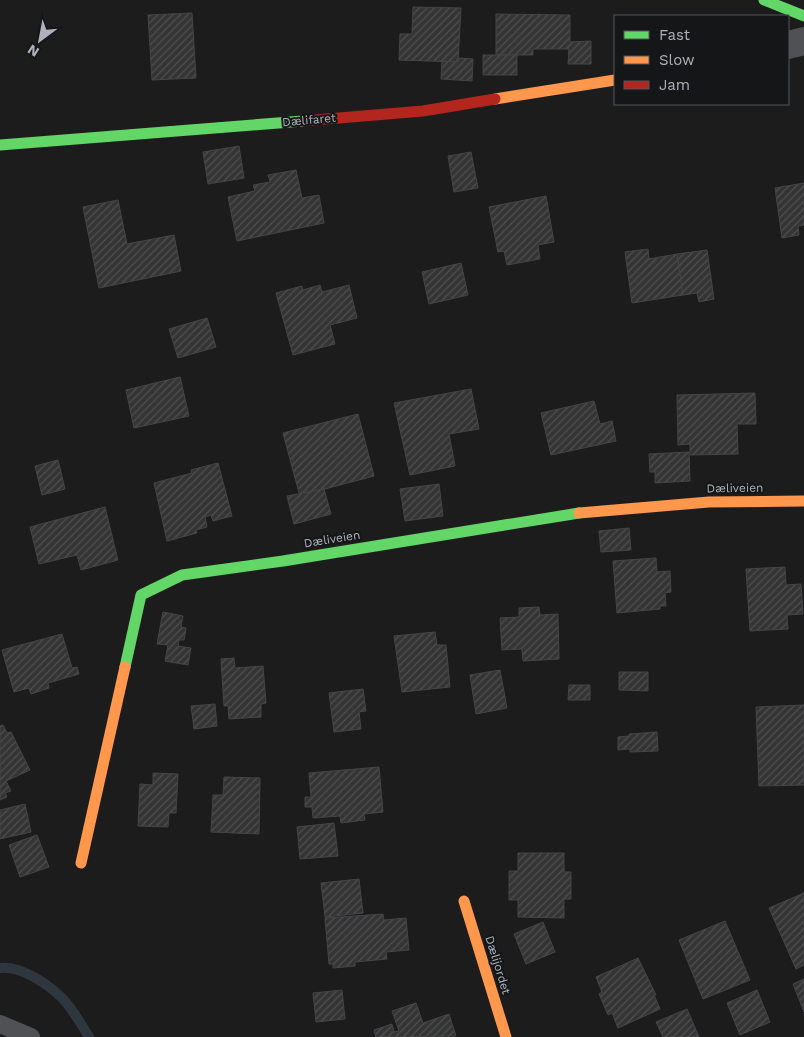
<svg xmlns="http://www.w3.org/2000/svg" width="804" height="1037" font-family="'Work Sans',sans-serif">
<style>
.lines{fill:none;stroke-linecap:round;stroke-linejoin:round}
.stream{stroke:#2f373e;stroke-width:10}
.building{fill:url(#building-hatch);stroke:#444548}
.lane{stroke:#505155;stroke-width:18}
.street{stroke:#505155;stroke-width:28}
.fast{stroke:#63d668;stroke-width:11}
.slow{stroke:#ff974d;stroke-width:11}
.jam{stroke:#b3261e;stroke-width:11}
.labels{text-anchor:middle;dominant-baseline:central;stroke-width:4;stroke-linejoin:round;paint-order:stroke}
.street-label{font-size:12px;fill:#aeb2bc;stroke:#151618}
</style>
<defs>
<pattern id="building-hatch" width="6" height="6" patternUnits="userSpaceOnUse" patternTransform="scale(1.25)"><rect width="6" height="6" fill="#343434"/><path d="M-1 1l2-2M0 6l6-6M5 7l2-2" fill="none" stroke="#4f4f4f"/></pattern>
</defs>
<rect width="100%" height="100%" fill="#1c1c1c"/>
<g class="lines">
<path class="stream" d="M0 968C20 965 48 984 62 998 73 1009 81 1024 89 1037"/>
</g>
<g class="building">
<path d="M413 7 461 8 458 62 399 60 400 34H412Z"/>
<path d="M192 13 196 78 152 80 148 15Z"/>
<path d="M496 14 570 15V42L591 41V64H568L569 49H533V55H496Z"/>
<rect x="483" y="55" width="34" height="20"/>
<path d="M458 58 473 59 472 81 441 79 442 61 458 62Z"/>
<path d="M239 146 244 178 208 184 203 152Z"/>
<path d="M471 152 478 188 454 192 448 156Z"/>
<path d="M296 170 302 198 319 195 324 223 237 241 228 197 255 191 253 185 270 182 268 175Z"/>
<path d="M804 183V225L798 226 799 235 782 238 775 188Z"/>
<path d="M546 196 554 242 538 245 540 259 507 265 504 251 498 252 489 207Z"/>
<path d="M118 200 127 244 174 235 181 271 99 288 83 207Z"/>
<path d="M648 249 649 259 677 254 683 295 632 303 625 252Z"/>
<path d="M707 250 714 299 699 302 697 293 683 295 677 254Z"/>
<path d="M461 263 468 295 429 304 422 272Z"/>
<path d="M320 285 322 292 349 285 357 318 330 325 335 344 293 355 276 293 302 286 303 290Z"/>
<path d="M207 318 216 347 178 358 169 329Z"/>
<path d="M180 377 189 416 134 428 126 390Z"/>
<path d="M471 389 479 429 449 434 455 466 410 475 394 403Z"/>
<path d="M755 393 756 424H737L738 454 690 455V444L678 445 677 395Z"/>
<path d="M594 401 600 424 612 421 616 441 551 455 541 413Z"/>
<path d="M358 414 374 476 306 494 299 493 283 433Z"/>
<path d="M689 452 690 481 655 483V472H650L649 454Z"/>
<path d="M58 460 65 489 42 495 35 466Z"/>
<path d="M218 463 232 516 213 521 211 515 205 517 207 527 196 530 197 533 167 541 154 483 192 473 191 470Z"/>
<path d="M439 484 443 516 405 521 400 489Z"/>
<path d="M324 489 331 514 294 524 287 496Z"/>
<path d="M105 507 118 560 81 570 77 555 39 564 30 527Z"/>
<path d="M629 528 631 550 601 552 599 531Z"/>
<path d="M656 558 657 572 670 571 671 592 665 593 666 606H660V609L617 613 613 561Z"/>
<path d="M785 567 786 585 801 584 803 614 787 615 788 629 750 631 746 569Z"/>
<path d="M539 607 540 615 558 614 559 659 523 661 522 649 502 650 500 618 519 617V608Z"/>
<path d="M163 612 183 616 181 627 186 628 184 640H179L178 646 191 648 188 665 165 661 168 645 157 644Z"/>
<path d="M435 632 437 645H446L450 687 402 692 394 636Z"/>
<path d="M62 634 72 668 77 667 79 674 48 683 49 688 31 694 29 688 14 692 2 650Z"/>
<path d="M234 658 235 668 263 666 266 703 261 704V717L229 719 228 706H224L221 659Z"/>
<path d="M500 670 507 708 476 714 470 675Z"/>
<path d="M619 672H648V691L619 690Z"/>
<path d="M569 685H590V700H568Z"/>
<path d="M363 689 366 711 359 712 361 729 334 732 329 693Z"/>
<path d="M215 704 217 726 194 729 191 706Z"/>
<path d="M804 705V785L759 786 756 707Z"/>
<path d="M3 725 7 733 11 732 30 770 6 781 11 791 5 793 7 797 0 800V726Z"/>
<path d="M657 732 658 751 630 752V749L618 750V737L629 736V734Z"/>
<path d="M379 767 383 812 364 814 365 820 341 823 340 816 313 818 312 807H305V797H311L309 773Z"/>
<path d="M153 773 178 774 176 813H169L168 827 138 826 140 784 153 785Z"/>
<path d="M224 777 260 778 259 834 211 832 213 795H223Z"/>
<path d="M25 804 31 832 0 839V810Z"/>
<path d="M334 823 338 856 300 859 297 827Z"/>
<path d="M37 835 49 867 20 877 9 845Z"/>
<path d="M518 853H564V872H571V899H564V918L518 917V900H509V871H518Z"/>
<path d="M359 879 363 913 325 917 321 883Z"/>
<path d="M804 893V965L796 969 769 908Z"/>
<path d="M383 914 384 920 406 918 409 950 386 952 387 959 355 962V966L333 968V964H329L325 918Z"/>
<path d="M725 921 750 980 703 999 679 940Z"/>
<path d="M543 922 555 952 526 964 514 934Z"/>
<path d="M638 958 656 995H654L660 1009 618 1028 612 1013 608 1015 599 994 602 992 596 977Z"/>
<path d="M804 979V1012L793 984Z"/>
<path d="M342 990 345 1019 316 1022 313 993Z"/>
<path d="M757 990 770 1022 740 1035 727 1003Z"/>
<path d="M416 1003 423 1023 449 1014 456 1036 376 1037 374 1030 392 1024 394 1032 399 1031 392 1011Z"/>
<path d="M687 1009 699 1037H663L656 1022Z"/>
</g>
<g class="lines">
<path class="lane" d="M0 1024 31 1037"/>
<path class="street" d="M788 45 804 41"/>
<g class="fast">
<path d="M764 0 804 16"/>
<path d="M0 145 303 121"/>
<path d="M125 667 141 595 182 575 283 561 579 513"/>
</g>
<g class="slow">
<path d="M495 99 615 80"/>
<path d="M579 513 709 502 804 501"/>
<path d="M81 863 125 667"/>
<path d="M464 901 506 1037"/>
</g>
<path class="jam" d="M303 121 423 111 495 99"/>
</g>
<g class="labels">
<g class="street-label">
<text transform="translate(309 120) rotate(-5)">Dælifaret</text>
<text transform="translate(735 488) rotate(-1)">Dæliveien</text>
<text transform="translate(332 539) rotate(-9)">Dæliveien</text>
<text transform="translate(498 965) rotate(73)">Dælijordet</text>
</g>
</g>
<rect x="614" y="15" width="175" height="90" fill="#151618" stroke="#52545a"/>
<rect x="624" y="31" width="25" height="8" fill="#63d668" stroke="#52545a"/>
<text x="659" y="40" font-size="15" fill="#aeb2bc">Fast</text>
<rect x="624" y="56" width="25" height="8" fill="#ff974d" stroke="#52545a"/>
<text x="659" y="65" font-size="15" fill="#aeb2bc">Slow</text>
<rect x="624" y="81" width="25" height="8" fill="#b3261e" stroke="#52545a"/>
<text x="659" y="90" font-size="15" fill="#aeb2bc">Jam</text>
<g transform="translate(40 40) rotate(212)" stroke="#151618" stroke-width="4" paint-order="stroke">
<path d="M0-4L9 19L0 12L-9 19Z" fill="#aeb2bc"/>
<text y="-8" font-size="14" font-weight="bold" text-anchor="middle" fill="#aeb2bc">N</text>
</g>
</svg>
